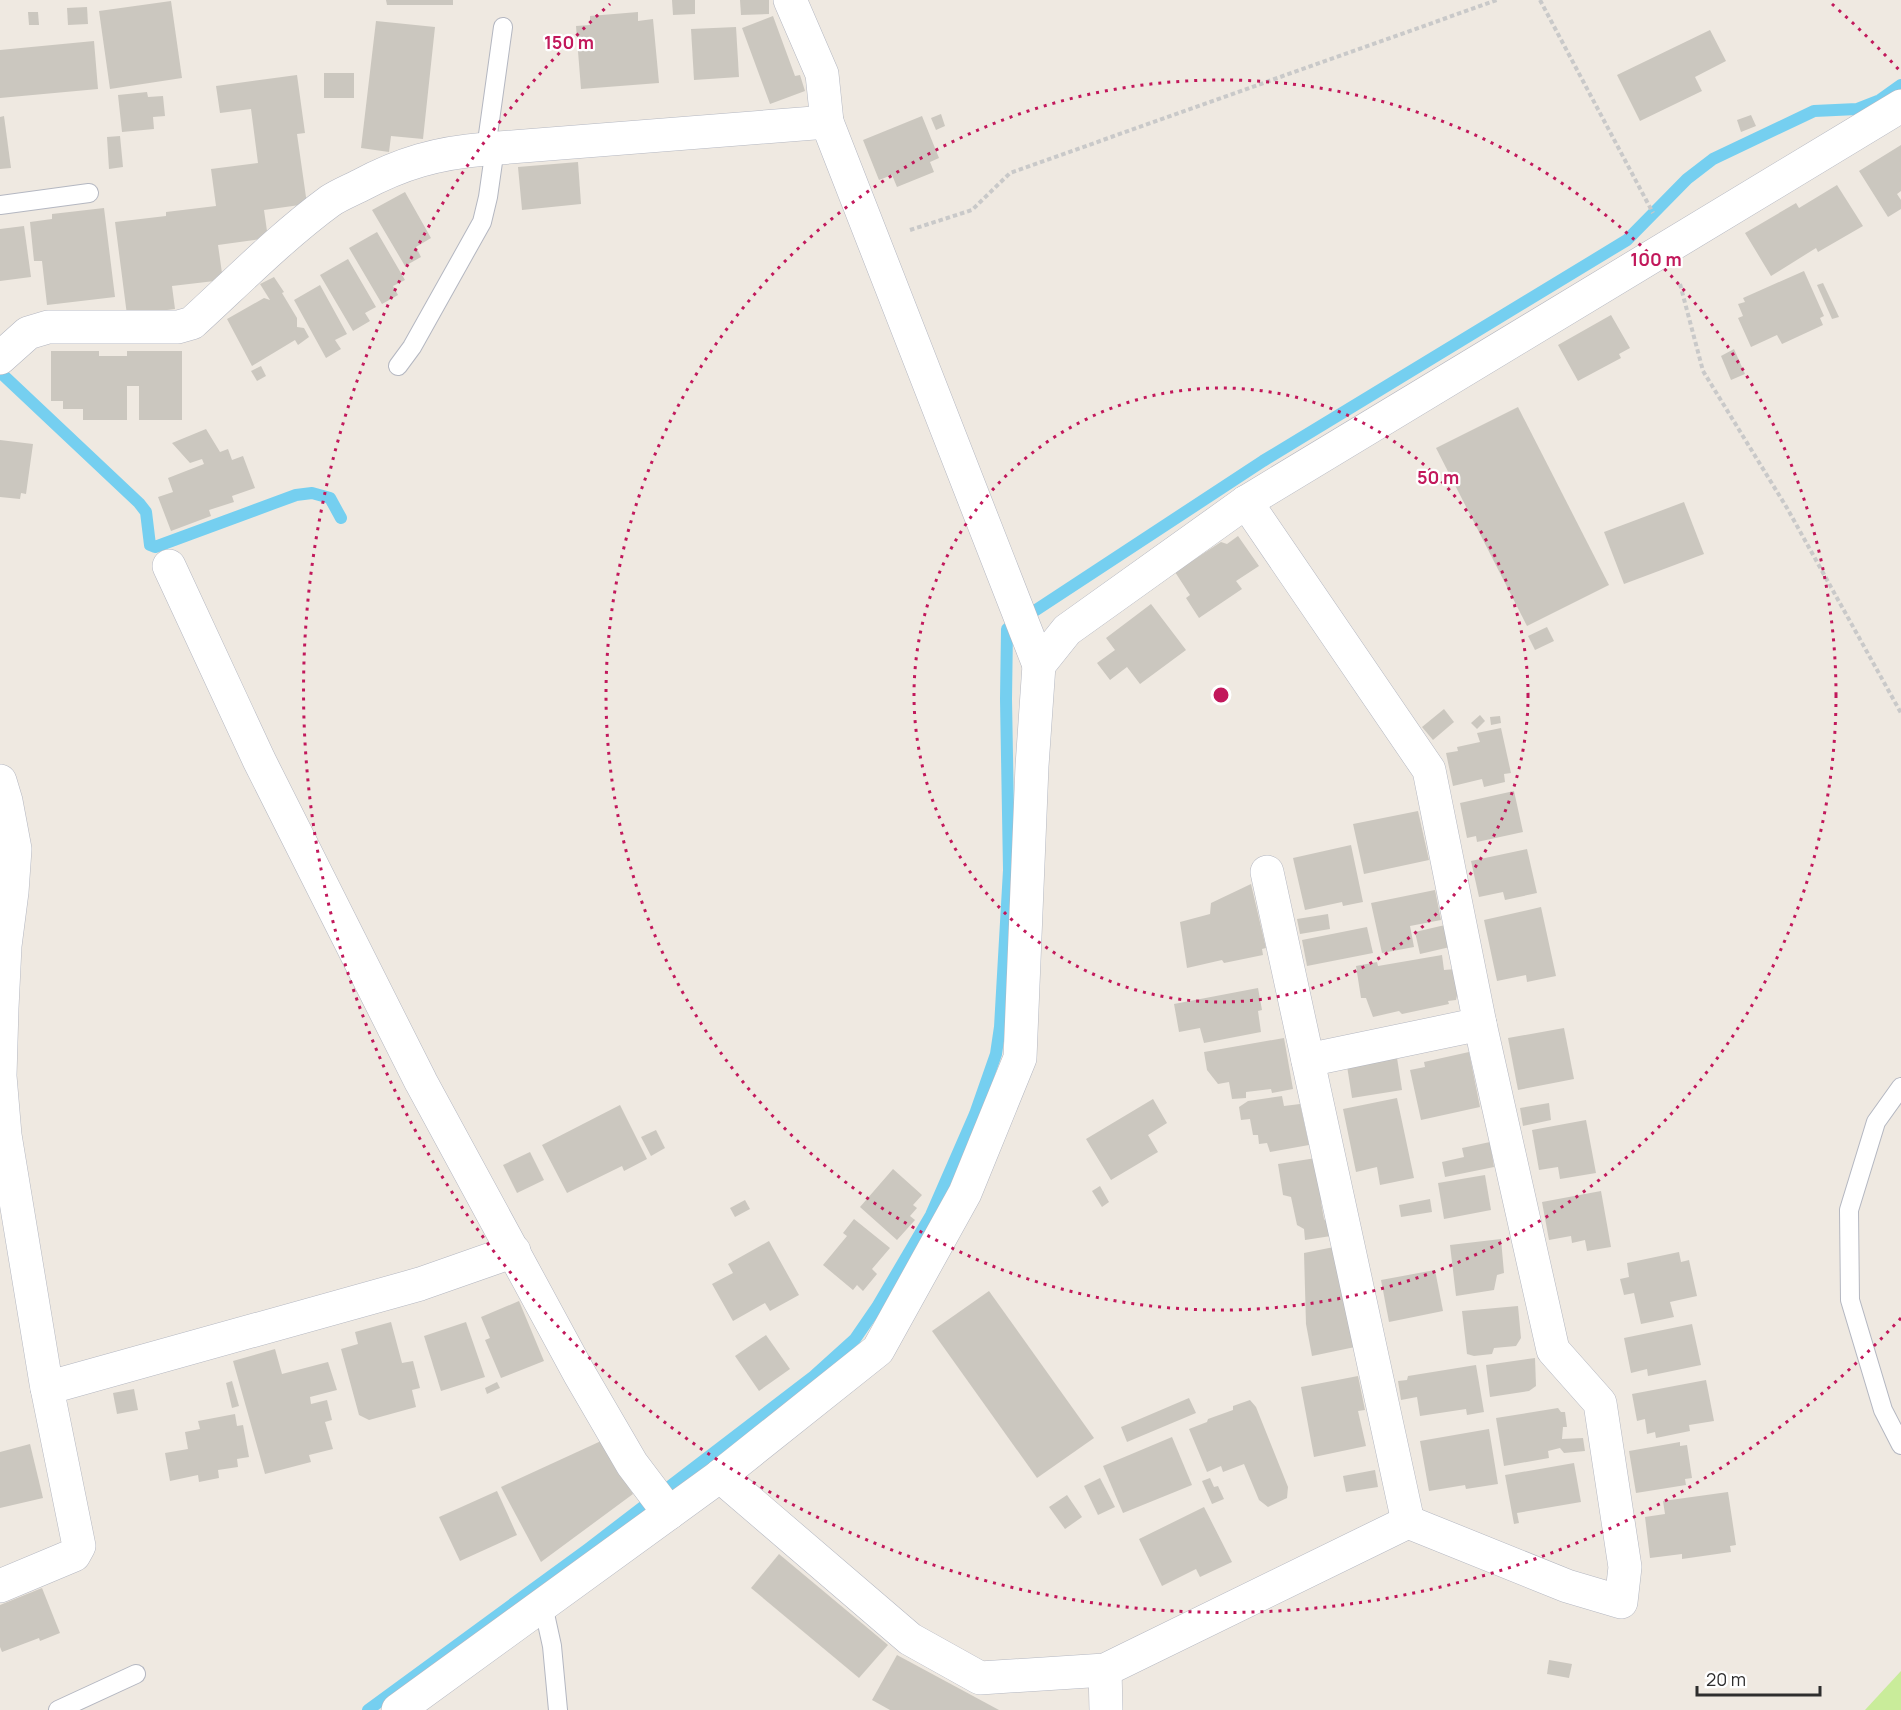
<svg xmlns="http://www.w3.org/2000/svg" width="1901" height="1710" font-family="Manrope,sans-serif">
<style>
.pitch{fill:#c9ec9a}
.lines{fill:none;stroke-linecap:round;stroke-linejoin:round}
.stream{stroke:#75cff0;stroke-width:12}
.building{fill:#cbc7bf}
.service-casing{stroke:#b4b7c1;stroke-width:20}
.minor-casing{stroke:#b4b7c1;stroke-width:34}
.path{stroke:#c9c9c9;stroke-width:4;stroke-dasharray:4.5 3;stroke-linecap:butt}
.service{stroke:#fff;stroke-width:18}
.minor{stroke:#fff;stroke-width:33}
.ring{fill:none;stroke:#c2185b;stroke-width:3;stroke-dasharray:3 6}
.centre{fill:#c2185b;stroke:#fff;stroke-width:3}
.ring-label{font-size:18px;text-anchor:middle;font-weight:bold;fill:#c2185b;stroke:#fff;stroke-width:4.5;stroke-linejoin:round;paint-order:stroke}
</style>
<rect width="100%" height="100%" fill="#efe9e1"/>
<path class="pitch" d="M1901 1671V1710H1865Z"/>
<g class="lines">
<g class="stream">
<path d="M0 372 139 503 146 512 150 545 155 547 296 495 312 493 330 498 341 518"/>
<path d="M368 1710 588 1549 814 1376 855 1339 877 1307 931 1215 975 1114 996 1054 1000 1027 1009 870 1006 699 1007 629 1263 461 1627 240 1687 179 1713 159 1814 111 1857 109 1880 100 1901 85"/>
</g>
</g>
<g class="building">
<path d="M386 0H453V5H387Z"/>
<path d="M672 0H695V14L673 15Z"/>
<path d="M740 0H769V14L741 15Z"/>
<path d="M171 1 182 78 110 89 99 11Z"/>
<path d="M87 7 88 24 68 25 67 8Z"/>
<path d="M28 12H38L39 25H29Z"/>
<path d="M638 12V21L653 19 659 83 581 89 576 26 590 25V16Z"/>
<path d="M773 16 795 76 800 75 805 91 770 104 742 28Z"/>
<path d="M376 21 435 27 423 139 391 136 389 152 361 148Z"/>
<path d="M736 27 739 77 694 80 691 29Z"/>
<path d="M1710 30 1726 61 1695 77 1702 91 1640 121 1617 75Z"/>
<path d="M94 41 98 89 0 98V50Z"/>
<rect x="324" y="73" width="30" height="25"/>
<path d="M297 75 305 133 297 134 307 204 264 210 268 238 218 245 223 280 172 286 175 309 127 315 115 222 166 216V212L216 206 211 169 258 163 251 109 220 113 216 86Z"/>
<path d="M147 92 148 97 163 96 165 116 153 117 154 129 122 132 118 95Z"/>
<path d="M941 114 945 126 936 130 931 118Z"/>
<path d="M1751 115 1756 126 1741 132 1737 120Z"/>
<path d="M4 116 11 168 0 169V117Z"/>
<path d="M922 116 939 158 930 162 934 172 897 187 892 175 879 180 863 140Z"/>
<path d="M120 136 123 167 109 169 107 137Z"/>
<path d="M1901 145V191L1897 194 1901 200V209L1888 217 1859 171Z"/>
<path d="M578 162 581 204 522 210 518 167Z"/>
<path d="M1837 185 1863 226 1818 252 1816 248 1771 276 1745 233 1796 203 1799 208Z"/>
<path d="M405 192 431 238 416 247 421 257 405 266 372 210Z"/>
<path d="M104 208 115 297 47 305 42 261H34L30 222 52 219V214Z"/>
<path d="M24 226 31 277 0 281V229Z"/>
<path d="M377 232 405 280 393 286 398 295 382 304 349 248Z"/>
<path d="M348 259 376 307 365 313 370 321 353 331 320 275Z"/>
<path d="M1804 271 1824 316 1820 318 1823 325 1782 344 1777 335 1751 347 1738 318 1743 316 1738 304 1745 302 1743 298Z"/>
<path d="M274 277 284 292 282 293 297 318V327L304 328 309 337 298 345 295 340 252 366 227 319 264 298 270 300 260 284Z"/>
<path d="M1823 283 1839 317 1832 319 1817 285Z"/>
<path d="M320 285 347 334 335 340 341 349 326 358 294 300Z"/>
<path d="M1611 315 1630 348 1619 354 1621 358 1578 381 1558 345Z"/>
<path d="M1734 349 1745 374 1731 380 1721 356Z"/>
<path d="M51 351H99V356H127V351H182V420H139V386H127V420H83V409H63V401H51Z"/>
<path d="M261 366 266 376 257 381 251 371Z"/>
<path d="M1518 407 1609 585 1527 626 1436 448Z"/>
<path d="M206 429 220 452 228 449 232 460 243 456 255 488 232 496 234 502 209 510 211 516 171 531 158 497 173 492 168 478 204 464 202 459 190 463 172 443Z"/>
<path d="M0 440 33 444 26 494 21 493 20 499 0 497Z"/>
<path d="M1684 502 1704 554 1624 584 1604 532Z"/>
<path d="M1238 536 1259 566 1236 581 1242 589 1199 618 1186 598 1190 595 1175 572 1221 542 1227 544Z"/>
<path d="M1151 604 1186 650 1140 684 1127 667 1110 680 1097 663 1115 650 1106 638Z"/>
<path d="M1547 627 1554 641 1535 650 1528 636Z"/>
<path d="M1444 709 1454 722 1433 740 1422 727Z"/>
<path d="M1480 715 1485 721 1477 729 1471 723Z"/>
<path d="M1500 716 1501 723 1491 725 1490 717Z"/>
<path d="M1501 728 1511 773 1504 774 1505 782 1484 787 1482 779 1453 786 1446 753 1458 751 1457 747 1480 742 1477 733Z"/>
<path d="M1514 791 1523 832 1477 842 1476 836 1467 838 1460 803Z"/>
<path d="M1418 811 1429 860 1364 874 1353 824Z"/>
<path d="M1351 845 1363 902 1343 906 1342 902 1305 910 1293 858Z"/>
<path d="M1527 849 1537 893 1505 900 1503 892 1479 897 1471 861Z"/>
<path d="M1251 884 1266 948 1262 949 1263 955 1224 963 1222 960 1187 968 1180 922 1210 914 1211 903Z"/>
<path d="M1435 890 1441 920 1410 926 1414 947 1382 953 1371 903Z"/>
<path d="M1541 907 1556 976 1527 982 1526 975 1497 981 1484 920Z"/>
<path d="M1328 914 1330 929 1300 934 1297 919Z"/>
<path d="M1445 925 1450 947 1420 954 1415 932Z"/>
<path d="M1367 927 1373 953 1307 966 1302 940Z"/>
<path d="M1442 955 1444 970 1456 969 1459 987 1456 1000 1448 1001 1449 1004 1402 1014 1399 1011 1373 1017 1366 998H1361L1356 966 1377 962 1378 966Z"/>
<path d="M1258 988 1262 1010 1258 1011 1261 1032 1204 1043 1200 1028 1179 1032 1174 1004Z"/>
<path d="M1564 1028 1574 1079 1518 1090 1508 1038Z"/>
<path d="M1284 1038 1293 1089 1272 1093 1271 1089 1246 1092V1098L1232 1099 1229 1082 1218 1084 1207 1070 1204 1052Z"/>
<path d="M1469 1052 1480 1107 1421 1120 1410 1070 1425 1067 1424 1062Z"/>
<path d="M1397 1058 1402 1090 1352 1098 1347 1066Z"/>
<path d="M1282 1096 1284 1106 1300 1104 1309 1145 1270 1152 1267 1143 1259 1144 1258 1135H1253L1250 1119 1241 1120 1239 1107 1248 1101Z"/>
<path d="M1397 1098 1414 1178 1380 1185 1377 1167 1356 1172 1343 1109Z"/>
<path d="M1153 1099 1167 1123 1148 1135 1158 1152 1111 1180 1086 1139Z"/>
<path d="M1549 1103 1551 1120 1523 1126 1520 1108Z"/>
<path d="M620 1105 647 1159 624 1171 622 1166 567 1193 542 1145Z"/>
<path d="M1586 1120 1596 1173 1560 1179 1558 1167 1539 1170 1532 1130Z"/>
<path d="M656 1130 665 1148 651 1156 641 1137Z"/>
<path d="M1490 1142 1494 1167 1445 1177 1442 1162 1464 1157 1462 1148Z"/>
<path d="M530 1152 544 1180 517 1193 503 1165Z"/>
<path d="M1316 1158 1325 1201 1321 1202 1324 1219 1328 1223 1331 1236 1305 1240 1304 1229 1297 1225 1291 1197 1283 1195 1278 1164Z"/>
<path d="M893 1169 922 1195 913 1205 917 1208 910 1216 915 1220 897 1240 860 1207Z"/>
<path d="M1485 1175 1491 1210 1444 1219 1438 1183Z"/>
<path d="M1100 1186 1109 1202 1102 1207 1092 1191Z"/>
<path d="M1601 1191 1611 1247 1587 1251 1585 1240 1572 1243 1571 1236 1549 1240 1542 1202Z"/>
<path d="M1430 1199 1432 1212 1401 1217 1399 1205Z"/>
<path d="M745 1200 750 1209 735 1217 730 1208Z"/>
<path d="M854 1219 890 1248 872 1269 877 1274 863 1291 857 1285 853 1290 823 1265 847 1236 843 1233Z"/>
<path d="M1501 1239 1504 1273 1497 1275 1494 1290 1456 1296 1450 1245Z"/>
<path d="M769 1241 799 1295 770 1311 765 1303 733 1321 712 1284 733 1273 728 1264Z"/>
<path d="M1334 1247 1355 1347 1312 1356 1306 1324 1304 1253Z"/>
<path d="M1679 1252 1681 1262 1689 1260 1697 1296 1670 1302 1674 1317 1641 1324 1634 1293 1624 1295 1620 1279 1629 1277 1627 1263Z"/>
<path d="M1435 1270 1443 1311 1389 1322 1381 1280Z"/>
<path d="M989 1291 1094 1438 1037 1478 932 1331Z"/>
<path d="M519 1301 544 1361 501 1378 485 1340 490 1338 481 1317Z"/>
<path d="M1518 1306 1521 1338 1516 1346 1494 1348 1492 1354 1474 1356 1467 1354 1462 1311Z"/>
<path d="M391 1322 402 1363 413 1361 420 1388 412 1390 416 1407 369 1420 359 1415 341 1349 358 1344 355 1332Z"/>
<path d="M466 1322 485 1377 441 1391 424 1336Z"/>
<path d="M1692 1324 1701 1365 1648 1376 1647 1369 1631 1373 1624 1338Z"/>
<path d="M766 1335 790 1369 759 1391 735 1356Z"/>
<path d="M275 1349 282 1374 328 1362 337 1390 310 1397 311 1404 327 1400 332 1420 325 1422 333 1449 309 1455 311 1462 265 1474 233 1361Z"/>
<path d="M1535 1358 1536 1386 1529 1391 1490 1397 1486 1365Z"/>
<path d="M1476 1365 1484 1412 1467 1415 1466 1409 1420 1416 1417 1397 1401 1400 1398 1381 1407 1380 1408 1376Z"/>
<path d="M1358 1376 1365 1410 1358 1411 1366 1446 1314 1457 1301 1387Z"/>
<path d="M1706 1380 1714 1421 1689 1425 1690 1431 1656 1438 1655 1432 1647 1434 1645 1419 1637 1421 1632 1394Z"/>
<path d="M232 1381 239 1406 232 1408 226 1383Z"/>
<path d="M497 1382 500 1388 487 1394 485 1388Z"/>
<path d="M134 1389 138 1410 117 1414 113 1393Z"/>
<path d="M1189 1398 1196 1413 1127 1442 1121 1427Z"/>
<path d="M1250 1400 1256 1407 1288 1487 1287 1498 1268 1507 1259 1500 1244 1464 1223 1472 1221 1466 1207 1472 1189 1429 1207 1422 1208 1419 1233 1410V1406Z"/>
<path d="M1558 1408 1561 1412H1565L1567 1427H1563L1562 1439 1583 1438 1585 1451 1564 1453 1560 1448 1548 1451 1549 1458 1504 1466 1496 1418Z"/>
<path d="M235 1414 237 1426 243 1425 249 1457 237 1459 238 1467 218 1470 219 1478 199 1482 198 1475 170 1481 165 1453 188 1449 185 1432 200 1429 198 1421Z"/>
<path d="M1489 1429 1498 1484 1466 1489 1465 1485 1429 1491 1420 1441Z"/>
<path d="M1172 1437 1192 1485 1123 1513 1103 1466Z"/>
<path d="M601 1441 633 1494 541 1562 501 1487Z"/>
<path d="M1680 1442V1446L1687 1445 1692 1478 1685 1479 1686 1485 1636 1493 1629 1451Z"/>
<path d="M30 1444 43 1498 0 1508V1452Z"/>
<path d="M1574 1463 1581 1502 1517 1513 1519 1523 1514 1524 1505 1475Z"/>
<path d="M1375 1470 1378 1487 1346 1492 1343 1476Z"/>
<path d="M1100 1478 1115 1507 1098 1515 1084 1486Z"/>
<path d="M1210 1478 1214 1487 1218 1486 1224 1499 1212 1504 1202 1481Z"/>
<path d="M497 1491 517 1535 460 1561 439 1517Z"/>
<path d="M1728 1492 1736 1545 1730 1546 1731 1552 1682 1559V1554L1650 1558 1645 1517 1665 1514 1663 1501Z"/>
<path d="M1067 1495 1082 1517 1065 1529 1049 1507Z"/>
<path d="M1204 1507 1232 1562 1200 1577 1196 1569 1162 1586 1139 1539Z"/>
<path d="M779 1554 888 1645 859 1678 751 1588Z"/>
<path d="M42 1588 60 1633 40 1641 39 1638 2 1652 0 1647V1605Z"/>
<path d="M897 1655 999 1710H890L872 1700Z"/>
<path d="M1549 1660 1572 1664 1569 1678 1547 1674Z"/>
</g>
<g class="lines">
<g class="service-casing">
<g id="service">
<path d="M486 149 503 27"/>
<path d="M0 205 89 193"/>
<path d="M398 366 412 347 482 222 488 197 495 148"/>
<path d="M1901 1087 1876 1122 1849 1210 1850 1300 1883 1410 1901 1445"/>
<path d="M543 1605 552 1646 558 1710"/>
<path d="M58 1710 136 1674"/>
</g>
</g>
<g class="minor-casing">
<g id="minor">
<path d="M790 0 822 74 827 122 1039 665"/>
<path d="M0 358 28 333 48 327H178L192 323C237 282 281 237 330 201 339 195 349 191 359 186 402 163 437 153 486 149L827 122"/>
<path d="M169 566 259 760 421 1082 579 1373 632 1464 669 1513"/>
<path d="M0 781 6 801 15 849 12 892 5 946 2 1008 0 1076 5 1135 46 1383 79 1546 74 1555 0 1586"/>
<path d="M1267 872 1408 1522"/>
<path d="M1308 1060 1480 1024"/>
<path d="M47 1388 420 1284 514 1251"/>
<path d="M720 1476 910 1639 980 1678 1105 1670 1408 1522 1567 1586 1621 1602 1625 1567 1600 1403 1553 1350 1480 1024 1429 770 1246 502"/>
<path d="M1105 1670 1106 1710"/>
<path d="M398 1710 720 1476 878 1350 965 1193 1020 1058 1032 766 1039 665 1067 630 1246 502 1901 106"/>
</g>
</g>
<g class="path">
<path d="M1540 0 1653 213"/>
<path d="M910 230 972 210 1010 173 1497 0"/>
<path d="M1680 284 1703 371 1787 508 1901 713"/>
</g>
<use href="#service" class="service"/>
<use href="#minor" class="minor"/>
</g>
<g class="ring">
<circle cx="1221" cy="695" r="307"/>
<circle cx="1221" cy="695" r="615"/>
<path d="M1901 1318A922 922 0 1 1 610 4M1832 4A922 922 0 0 1 1901 72"/>
</g>
<circle cx="1221" cy="695" r="9" class="centre"/>
<g class="ring-label">
<text x="569" y="49">150 m</text>
<text x="1656" y="266">100 m</text>
<text x="1438" y="484">50 m</text>
</g>
<path d="M1697 1686v9h123v-9" fill="none" stroke="#2e2e2e" stroke-width="3"/>
<text x="1706" y="1686" font-size="18" fill="#2e2e2e" stroke="#ffffff" stroke-width="4.5" paint-order="stroke">20 m</text>
</svg>
